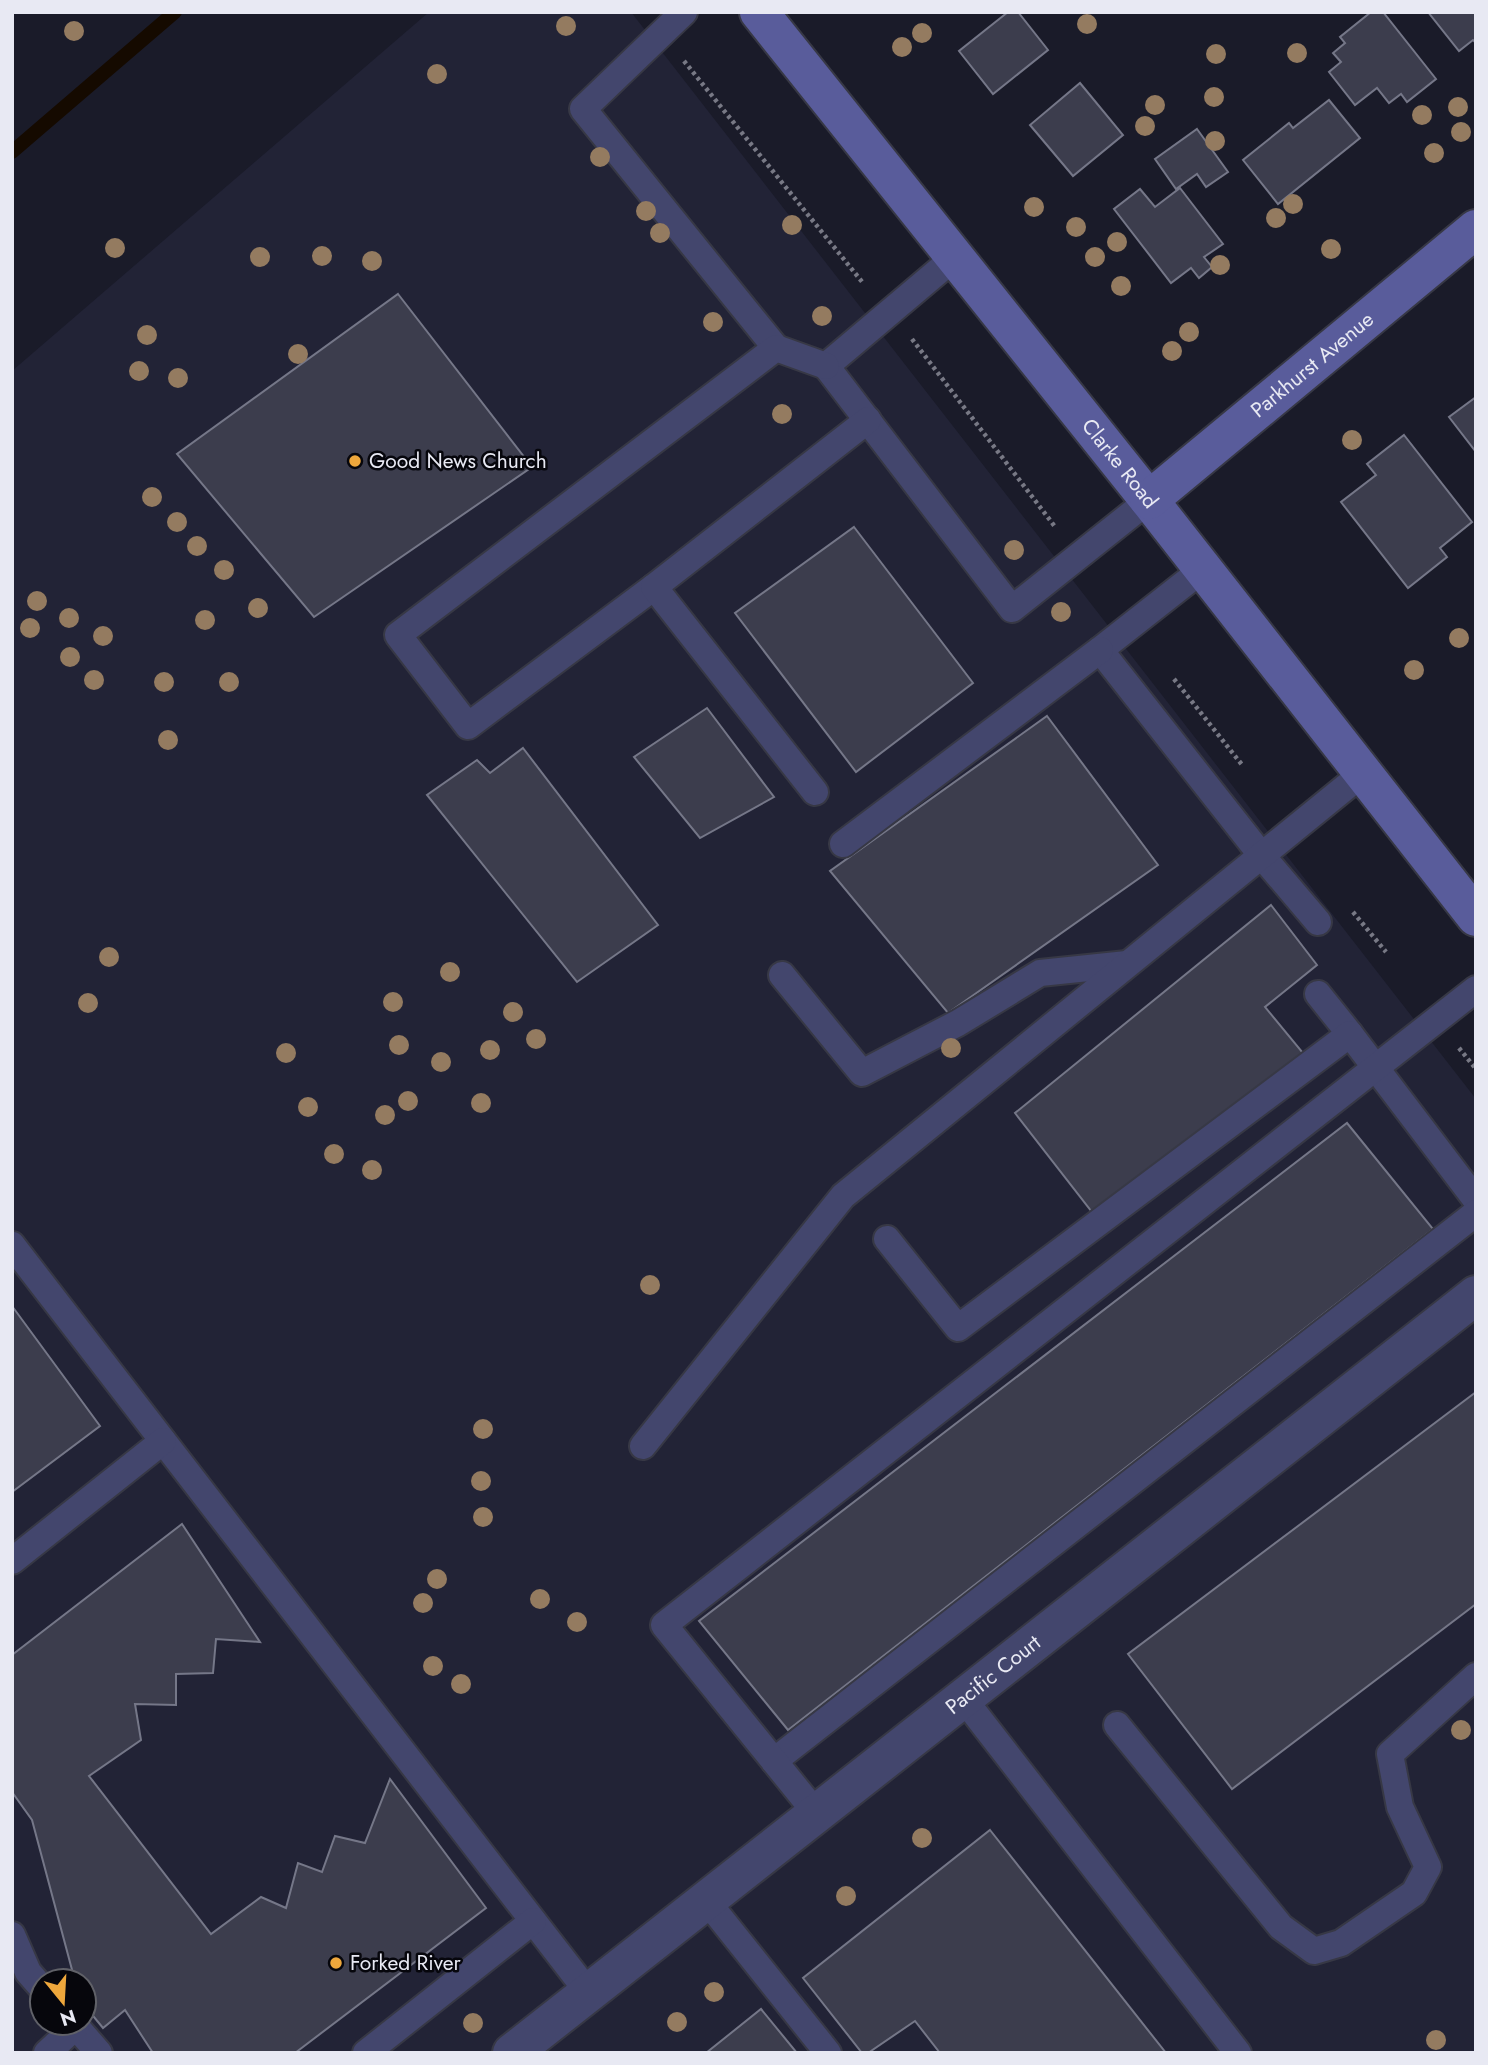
<svg xmlns="http://www.w3.org/2000/svg" width="1488" height="2065" font-family="Jost,sans-serif">
<style>
.built{fill:#222336;fill-rule:evenodd}
.lines{fill:none;stroke-linecap:round;stroke-linejoin:round}
.stream{stroke:#150a00;stroke-width:14}
.building{fill:#3c3d4d;stroke:#757788;stroke-width:2}
.lane-casing{stroke:#373845;stroke-width:30}
.street-casing{stroke:#373845;stroke-width:42}
.secondary-casing{stroke:#373845;stroke-width:42}
.path{stroke:#787985;stroke-width:4.5;stroke-dasharray:3.5 3.5;stroke-linecap:butt}
.lane{stroke:#43466d;stroke-width:26}
.street{stroke:#43466d;stroke-width:38}
.secondary{stroke:#595c9b;stroke-width:38}
.tree{fill:#947b60}
.poi-dot{fill:#eea73c;stroke:#06060c;stroke-width:2.5}
.labels{text-anchor:middle;dominant-baseline:central;stroke-width:5;stroke-linejoin:round;paint-order:stroke}
.street-label{font-size:21px;fill:#e8e9f3;stroke:#06060c}
.poi-label{font-size:21px;fill:#e8e9f3;stroke:#06060c;text-anchor:start}
</style>
<rect width="100%" height="100%" fill="#1a1b29"/>
<path class="built" d="M429 12H631L1476 1099V2053H12V371ZM42 1981H84V2023H42Z"/>
<g class="lines">
<path class="stream" d="M12 152 175 12"/>
</g>
<g class="building">
<path d="M1008 12H1018L1048 50 993 94 959 51Z"/>
<path d="M1371 12H1383L1436 79 1407 102 1401 94 1389 103 1377 88 1355 105 1329 72 1341 62 1333 53 1345 43 1340 37Z"/>
<path d="M1428 12H1476V43L1473 40 1459 51Z"/>
<path d="M1080 83 1123 135 1073 176 1030 125Z"/>
<path d="M1329 100 1360 138 1278 204 1243 160 1289 123 1293 128Z"/>
<path d="M1197 129 1228 172 1206 187 1197 174 1176 189 1155 159Z"/>
<path d="M1180 188 1223 244 1204 257 1212 267 1199 278 1191 268 1171 283 1114 209 1140 189 1155 207Z"/>
<path d="M398 294 532 467 314 617 177 454Z"/>
<path d="M1476 397V452L1449 417Z"/>
<path d="M1404 435 1472 522 1440 548 1447 557 1408 588 1341 502 1376 475 1367 464Z"/>
<path d="M854 527 973 683 856 772 735 613Z"/>
<path d="M707 708 774 797 700 838 634 757Z"/>
<path d="M1047 716 1158 865 948 1013 830 871Z"/>
<path d="M523 748 658 925 577 982 427 795 477 760 490 773Z"/>
<path d="M1271 905 1317 965 1265 1007 1303 1053 1092 1212 1015 1113Z"/>
<path d="M1347 1123 1433 1229 788 1730 699 1621Z"/>
<path d="M12 1306 100 1426 12 1492Z"/>
<path d="M1476 1392V1604L1232 1789 1128 1654Z"/>
<path d="M182 1524 260 1642 216 1639 213 1673 176 1674V1705L135 1704 141 1740 89 1776 211 1934 261 1897 286 1908 298 1863 322 1872 335 1836 365 1843 390 1779 486 1908 295 2053H153L125 2010 103 2028 84 2005V1981H75L32 1820 12 1792V1655Z"/>
<path d="M990 1830 1166 2053H940L915 2021 868 2053H862L803 1978Z"/>
<path d="M761 2009 797 2053H706Z"/>
</g>
<g class="lines">
<g class="lane-casing">
<g id="lane">
<path d="M684 12 583 109 776 348"/>
<path d="M955 257 826 366 1012 609 1149 500"/>
<path d="M1203 569 1100 650 1262 856 1318 922"/>
<path d="M654 587 468 726 398 635 776 348 826 366"/>
<path d="M815 792 654 587 868 420"/>
<path d="M843 844 1100 650"/>
<path d="M782 975 862 1073 958 1023 1040 973 1127 964"/>
<path d="M1318 994 1350 1034"/>
<path d="M887 1239 958 1328 1350 1034 1476 1200"/>
<path d="M12 1245 588 1992"/>
<path d="M643 1446 843 1196 1363 773"/>
<path d="M12 1561 163 1441"/>
<path d="M963 1698 1238 2053"/>
<path d="M1117 1725 1281 1927 1314 1951 1341 1943 1414 1893 1428 1867 1400 1807 1390 1754 1476 1676"/>
<path d="M774 1761 1476 1213"/>
<path d="M816 1813 664 1625 1476 989"/>
<path d="M706 1900 828 2053"/>
<path d="M12 1935 28 1972 42 1988"/>
<path d="M73 2023 99 2053"/>
<path d="M47 2053 76 2026"/>
<path d="M366 2053 533 1921"/>
</g>
</g>
<g class="street-casing">
<g id="street">
<path id="s1" d="M512 2053 1476 1295"/>
</g>
</g>
<g class="secondary-casing">
<g id="secondary">
<path id="s2" d="M759 12 1149 500 1476 917"/>
<path id="s3" d="M1149 500 1476 229"/>
</g>
</g>
<g class="path">
<path d="M684 61 863 283"/>
<path d="M912 339 1056 528"/>
<path d="M1174 679 1243 766"/>
<path d="M1353 912 1386 952"/>
<path d="M1459 1048 1476 1069"/>
</g>
<use href="#lane" class="lane"/>
<use href="#street" class="street"/>
<use href="#secondary" class="secondary"/>
</g>
<g class="tree">
<circle cx="1087" cy="24" r="10"/>
<circle cx="566" cy="26" r="10"/>
<circle cx="74" cy="31" r="10"/>
<circle cx="922" cy="33" r="10"/>
<circle cx="902" cy="47" r="10"/>
<circle cx="1297" cy="53" r="10"/>
<circle cx="1216" cy="54" r="10"/>
<circle cx="437" cy="74" r="10"/>
<circle cx="1214" cy="97" r="10"/>
<circle cx="1155" cy="105" r="10"/>
<circle cx="1458" cy="107" r="10"/>
<circle cx="1422" cy="115" r="10"/>
<circle cx="1145" cy="126" r="10"/>
<circle cx="1461" cy="132" r="10"/>
<circle cx="1215" cy="141" r="10"/>
<circle cx="1434" cy="153" r="10"/>
<circle cx="600" cy="157" r="10"/>
<circle cx="1293" cy="204" r="10"/>
<circle cx="1034" cy="207" r="10"/>
<circle cx="646" cy="211" r="10"/>
<circle cx="1276" cy="218" r="10"/>
<circle cx="792" cy="225" r="10"/>
<circle cx="1076" cy="227" r="10"/>
<circle cx="660" cy="233" r="10"/>
<circle cx="1117" cy="242" r="10"/>
<circle cx="115" cy="248" r="10"/>
<circle cx="1331" cy="249" r="10"/>
<circle cx="322" cy="256" r="10"/>
<circle cx="260" cy="257" r="10"/>
<circle cx="1095" cy="257" r="10"/>
<circle cx="372" cy="261" r="10"/>
<circle cx="1220" cy="265" r="10"/>
<circle cx="1121" cy="286" r="10"/>
<circle cx="822" cy="316" r="10"/>
<circle cx="713" cy="322" r="10"/>
<circle cx="1189" cy="332" r="10"/>
<circle cx="147" cy="335" r="10"/>
<circle cx="1172" cy="351" r="10"/>
<circle cx="298" cy="354" r="10"/>
<circle cx="139" cy="371" r="10"/>
<circle cx="178" cy="378" r="10"/>
<circle cx="782" cy="414" r="10"/>
<circle cx="1352" cy="440" r="10"/>
<circle cx="152" cy="497" r="10"/>
<circle cx="177" cy="522" r="10"/>
<circle cx="197" cy="546" r="10"/>
<circle cx="1014" cy="550" r="10"/>
<circle cx="224" cy="570" r="10"/>
<circle cx="37" cy="601" r="10"/>
<circle cx="258" cy="608" r="10"/>
<circle cx="1061" cy="612" r="10"/>
<circle cx="69" cy="618" r="10"/>
<circle cx="205" cy="620" r="10"/>
<circle cx="30" cy="628" r="10"/>
<circle cx="103" cy="636" r="10"/>
<circle cx="1459" cy="638" r="10"/>
<circle cx="70" cy="657" r="10"/>
<circle cx="1414" cy="670" r="10"/>
<circle cx="94" cy="680" r="10"/>
<circle cx="164" cy="682" r="10"/>
<circle cx="229" cy="682" r="10"/>
<circle cx="168" cy="740" r="10"/>
<circle cx="109" cy="957" r="10"/>
<circle cx="450" cy="972" r="10"/>
<circle cx="393" cy="1002" r="10"/>
<circle cx="88" cy="1003" r="10"/>
<circle cx="513" cy="1012" r="10"/>
<circle cx="536" cy="1039" r="10"/>
<circle cx="399" cy="1045" r="10"/>
<circle cx="951" cy="1048" r="10"/>
<circle cx="490" cy="1050" r="10"/>
<circle cx="286" cy="1053" r="10"/>
<circle cx="441" cy="1062" r="10"/>
<circle cx="408" cy="1101" r="10"/>
<circle cx="481" cy="1103" r="10"/>
<circle cx="308" cy="1107" r="10"/>
<circle cx="385" cy="1115" r="10"/>
<circle cx="334" cy="1154" r="10"/>
<circle cx="372" cy="1170" r="10"/>
<circle cx="650" cy="1285" r="10"/>
<circle cx="483" cy="1429" r="10"/>
<circle cx="481" cy="1481" r="10"/>
<circle cx="483" cy="1517" r="10"/>
<circle cx="437" cy="1579" r="10"/>
<circle cx="540" cy="1599" r="10"/>
<circle cx="423" cy="1603" r="10"/>
<circle cx="577" cy="1622" r="10"/>
<circle cx="433" cy="1666" r="10"/>
<circle cx="461" cy="1684" r="10"/>
<circle cx="1461" cy="1730" r="10"/>
<circle cx="922" cy="1838" r="10"/>
<circle cx="846" cy="1896" r="10"/>
<circle cx="714" cy="1992" r="10"/>
<circle cx="677" cy="2022" r="10"/>
<circle cx="473" cy="2023" r="10"/>
<circle cx="1436" cy="2040" r="10"/>
</g>
<g class="poi-dot">
<circle cx="355" cy="461" r="7"/>
<circle cx="336" cy="1963" r="7"/>
</g>
<g class="labels">
<g class="street-label">
<text stroke="none"><textPath href="#s3" startOffset="212">Parkhurst Avenue</textPath></text>
<text stroke="none"><textPath href="#s2" startOffset="578">Clarke Road</textPath></text>
<text stroke="none"><textPath href="#s1" startOffset="612">Pacific Court</textPath></text>
</g>
<g class="poi-label">
<text x="369" y="461">Good News Church</text>
<text x="350" y="1963">Forked River</text>
</g>
</g>
<rect width="1488" height="2065" fill="none" stroke="#e8e9f3" stroke-width="28"/>
<g transform="translate(63 2002) rotate(162)"><circle r="33" fill="#06060c" stroke="#606168" stroke-width="2"/>
<path d="M0-5L12 26L0 18L-12 26Z" fill="#eea73c"/>
<text y="-10" font-size="19" font-weight="bold" text-anchor="middle" fill="#e8e9f3">N</text>
</g>
</svg>
